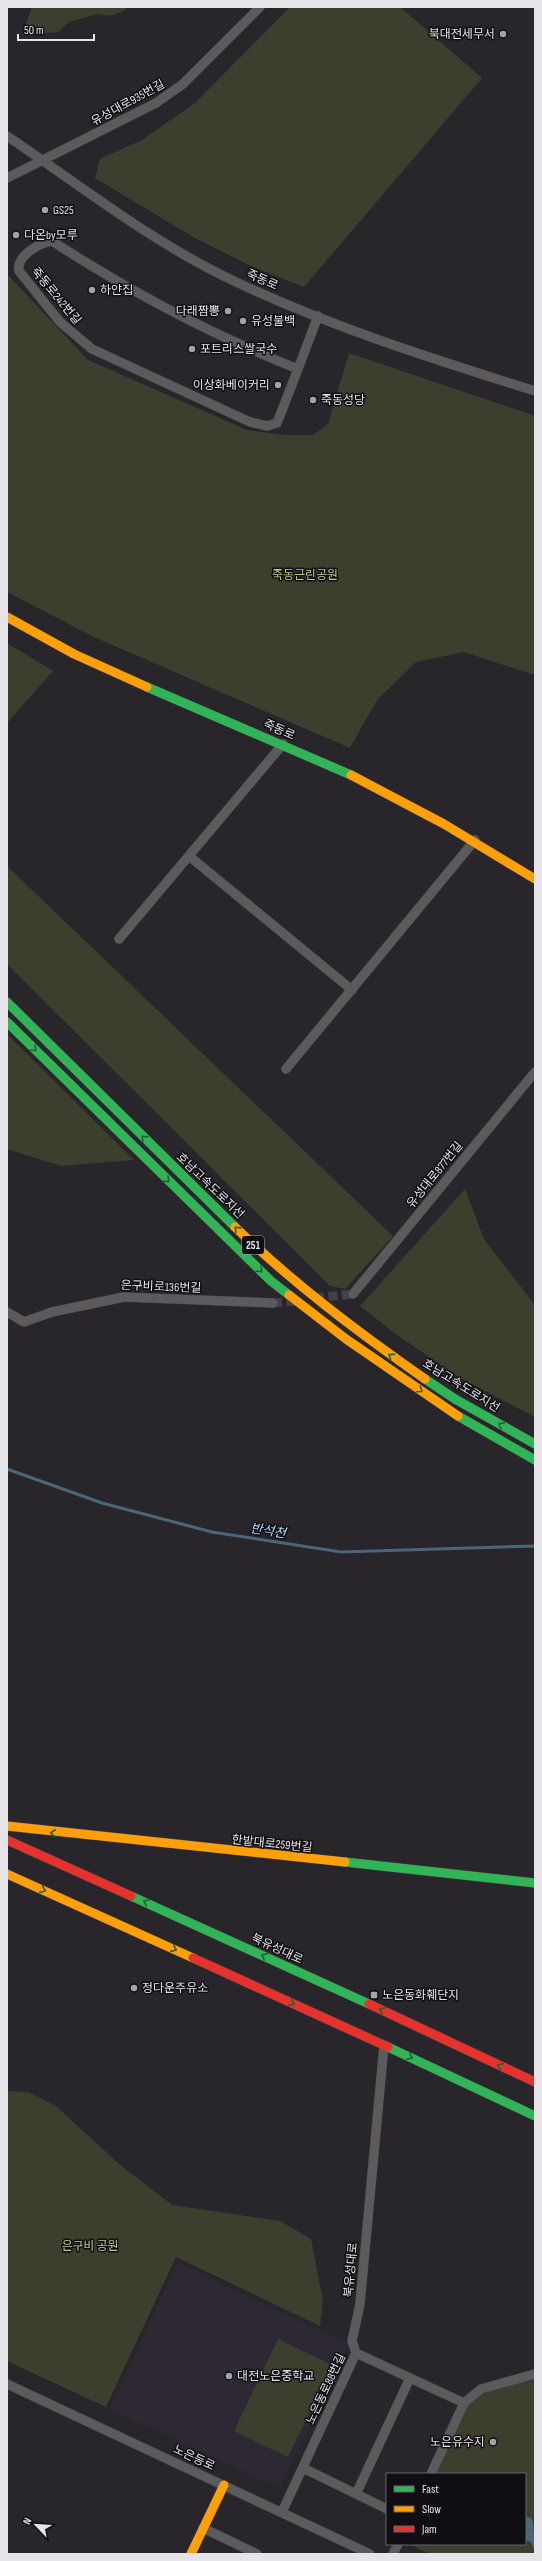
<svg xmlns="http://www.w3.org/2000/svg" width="542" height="2561" font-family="'Sofia Sans Condensed','Noto Sans KR',sans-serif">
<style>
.built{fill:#2d2834}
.green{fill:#3c3f2e}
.water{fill:#4b667a}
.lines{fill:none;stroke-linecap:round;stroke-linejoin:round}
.stream{stroke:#4b667a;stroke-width:3}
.street-tunnel{stroke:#444247;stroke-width:9;stroke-dasharray:9 4.5;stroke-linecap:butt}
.street-casing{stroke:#444246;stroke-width:10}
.fast-casing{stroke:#444246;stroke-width:10}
.slow-casing{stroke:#444246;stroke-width:10}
.jam-casing{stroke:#444246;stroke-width:10}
.street{stroke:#5b5a5d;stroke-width:9}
.fast{stroke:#30b455;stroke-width:9}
.slow{stroke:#ff9f0a;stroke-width:9}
.jam{stroke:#e5322d;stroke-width:9}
.oneway{stroke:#206134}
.poi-dot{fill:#a4a2a6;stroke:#100e12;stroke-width:1.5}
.labels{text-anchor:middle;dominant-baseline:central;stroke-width:3;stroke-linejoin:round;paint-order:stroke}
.shield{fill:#100e12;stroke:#a6a4a8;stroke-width:1}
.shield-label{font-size:11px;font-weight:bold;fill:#e6e4e9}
.poi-label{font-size:12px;fill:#e6e4e9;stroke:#100e12;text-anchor:start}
.street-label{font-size:12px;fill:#e6e4e9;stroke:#100e12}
.park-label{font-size:12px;fill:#beca8f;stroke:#100e12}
.water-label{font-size:13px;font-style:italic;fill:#aedbfa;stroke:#100e12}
</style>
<rect width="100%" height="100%" fill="#28262a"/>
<path class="built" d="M177 2263 349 2344 280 2488 110 2409Z"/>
<g class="green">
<path d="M32 7H127L124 11 110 16 98 14 69 22 58 32 22 35Z"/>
<path d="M290 7H400L482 78 304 287 251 266 195 238 95 178 100 159 142 140 195 103Z"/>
<path d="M7 274 88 360 247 430 282 435H313L328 424 349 353 535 416V675L464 652 416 662 377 700 350 748 94 637 7 592Z"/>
<path d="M7 643 53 671 7 723Z"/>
<path d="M7 866 393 1236 345 1289 330 1286 7 964Z"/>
<path d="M7 1034 134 1160 61 1166 7 1149Z"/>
<path d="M465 1189 484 1239 535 1305V1417L462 1379 397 1335 360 1306Z"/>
<path d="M7 2091 28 2092 56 2106 119 2164 172 2205 280 2221 311 2239 323 2301 320 2326 176 2257 106 2407 7 2361Z"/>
<path d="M278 2339 332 2365 288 2457 234 2431Z"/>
<path d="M535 2380V2554H430L409 2544H525V2474H436C445 2455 452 2428 464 2411 479 2389 510 2383 535 2380Z"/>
</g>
<path class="water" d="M525 2516 531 2518 533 2522 535 2551 531 2542 525 2540Z"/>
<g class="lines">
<path class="stream" d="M7 1469 102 1503 212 1532 341 1552 535 1546"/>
<g class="street-tunnel">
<path d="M315 1298 353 1294"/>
<path d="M273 1303 296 1301"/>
</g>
<g class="street-casing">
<g id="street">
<path d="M7 136C81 186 153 243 234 281 331 327 433 359 535 391"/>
<path d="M7 178 156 103 183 84 260 7"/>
<path d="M298 369 277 423 267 426 250 422 92 349 60 322 19 271C16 256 39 243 52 241 129 291 212 335 298 369L318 316"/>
<path d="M189 856 352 990"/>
<path d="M119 939 283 744"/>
<path d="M286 1069 475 840"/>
<path d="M353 1294 535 1072"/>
<path d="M7 1312 24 1322 52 1312 124 1297 273 1303"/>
<path d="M356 2353 352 2341 360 2304 384 2045"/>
<path d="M7 2384 370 2554"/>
<path d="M303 2468 387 2509"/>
<path d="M431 2474 464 2403 481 2389 535 2374"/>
<path d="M356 2494 410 2378"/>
<path d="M282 2512 356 2353 464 2403"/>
<path d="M203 2528 257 2554"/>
<path d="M393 2554 398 2544"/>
</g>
</g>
<g class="fast-casing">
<g id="fast">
<path d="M147 687 351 775"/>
<path d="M7 1002 235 1227"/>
<path d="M7 1022 271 1281 289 1295"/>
<path d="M425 1379 455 1399 535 1444"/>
<path d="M458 1416 535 1460"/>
<path d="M345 1862 535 1883"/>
<path d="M131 1896 369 2004"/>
<path d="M388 2047 535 2116"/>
</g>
</g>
<g class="slow-casing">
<g id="slow">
<path d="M7 617 74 654 147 687"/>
<path d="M351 775 444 824 535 879"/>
<path d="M235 1227C294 1284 358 1332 425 1379"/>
<path d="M289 1295 346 1339 458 1416"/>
<path d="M7 1826 345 1862"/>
<path d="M7 1874 193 1958"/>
<path d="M191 2554 224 2485"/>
</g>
</g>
<g class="jam-casing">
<g id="jam">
<path d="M7 1840 131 1896"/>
<path d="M193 1958 388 2047"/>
<path d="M369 2004 535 2082"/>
</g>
</g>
<use href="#street" class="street"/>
<use href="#fast" class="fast"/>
<use href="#slow" class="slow"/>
<use href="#jam" class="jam"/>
</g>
<defs><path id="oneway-chevron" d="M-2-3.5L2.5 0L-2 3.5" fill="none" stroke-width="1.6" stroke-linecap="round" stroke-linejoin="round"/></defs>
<g class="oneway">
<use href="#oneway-chevron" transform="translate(34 1049) rotate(45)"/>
<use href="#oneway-chevron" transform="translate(144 1138) rotate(-136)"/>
<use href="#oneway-chevron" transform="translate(167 1180) rotate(44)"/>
<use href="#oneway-chevron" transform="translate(237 1229) rotate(-136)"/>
<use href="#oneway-chevron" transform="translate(260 1270) rotate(44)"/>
<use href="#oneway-chevron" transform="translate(391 1356) rotate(-146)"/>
<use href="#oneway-chevron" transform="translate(420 1390) rotate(35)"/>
<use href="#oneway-chevron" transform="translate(501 1425) rotate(-151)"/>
<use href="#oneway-chevron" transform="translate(53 1833) rotate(-174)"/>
<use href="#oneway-chevron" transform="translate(43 1890) rotate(23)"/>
<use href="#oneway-chevron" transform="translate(146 1902) rotate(-155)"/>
<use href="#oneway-chevron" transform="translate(174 1949) rotate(24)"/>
<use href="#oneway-chevron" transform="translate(264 1956) rotate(-155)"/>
<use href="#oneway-chevron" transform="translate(292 2003) rotate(24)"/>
<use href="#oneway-chevron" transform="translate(382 2010) rotate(-155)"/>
<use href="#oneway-chevron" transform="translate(410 2057) rotate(25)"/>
<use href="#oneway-chevron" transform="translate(500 2066) rotate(-155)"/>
</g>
<g class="poi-dot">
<circle cx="503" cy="34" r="4"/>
<circle cx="45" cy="210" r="4"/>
<circle cx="16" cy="235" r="4"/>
<circle cx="92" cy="290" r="4"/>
<circle cx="228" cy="311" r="4"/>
<circle cx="243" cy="321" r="4"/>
<circle cx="192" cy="349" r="4"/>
<circle cx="278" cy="385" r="4"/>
<circle cx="313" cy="400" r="4"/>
<circle cx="134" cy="1988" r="4"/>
<rect x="370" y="1991" width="8" height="8" rx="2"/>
<circle cx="229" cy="2376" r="4"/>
<circle cx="493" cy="2442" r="4"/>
</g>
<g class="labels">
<rect class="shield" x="242" y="1236" width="22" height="18" rx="3"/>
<g class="shield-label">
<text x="253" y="1245">251</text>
</g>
<g class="poi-label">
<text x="495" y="34" text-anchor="end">북대전세무서</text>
<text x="53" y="210">GS25</text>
<text x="24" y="235">다온by모루</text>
<text x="100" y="290">하얀집</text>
<text x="220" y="311" text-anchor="end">다래짬뽕</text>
<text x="251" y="321">유성불백</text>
<text x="200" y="349">포트리스쌀국수</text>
<text x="270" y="385" text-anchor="end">이상화베이커리</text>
<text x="321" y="400">죽동성당</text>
<text x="142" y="1988">정다운주유소</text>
<text x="382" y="1995">노은동화훼단지</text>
<text x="237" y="2376">대전노은중학교</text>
<text x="485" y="2442" text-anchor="end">노은유수지</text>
</g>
<g class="street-label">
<text transform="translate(128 103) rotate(-29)">유성대로935번길</text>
<text transform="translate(262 280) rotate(23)">죽동로</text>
<text transform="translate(56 296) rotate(50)">죽동로242번길</text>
<text transform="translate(279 730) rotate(23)">죽동로</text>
<text transform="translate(435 1175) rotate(-51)">유성대로877번길</text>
<text transform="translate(210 1186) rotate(44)">호남고속도로지선</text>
<text transform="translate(161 1287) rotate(2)">은구비로136번길</text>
<text transform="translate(461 1386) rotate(32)">호남고속도로지선</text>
<text transform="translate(272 1844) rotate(6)">한밭대로259번길</text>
<text transform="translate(277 1949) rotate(25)">북유성대로</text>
<text transform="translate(351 2270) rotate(-85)">북유성대로</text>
<text transform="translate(326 2389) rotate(-65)">노은동로88번길</text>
<text transform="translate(194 2458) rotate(25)">노은동로</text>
</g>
<g class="park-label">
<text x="305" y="575">죽동근린공원</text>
<text x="90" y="2246">은구비 공원</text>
</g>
<g class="water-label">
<text transform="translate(268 1531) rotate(9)">반석천</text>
</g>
</g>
<rect width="542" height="2561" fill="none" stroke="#e6e4e9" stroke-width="16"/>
<rect x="386" y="2473" width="140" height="72" fill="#100e12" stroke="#666468"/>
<rect x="394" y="2486" width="20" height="6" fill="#30b455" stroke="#666468"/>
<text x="422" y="2493" font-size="12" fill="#e6e4e9">Fast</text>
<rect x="394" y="2506" width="20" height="6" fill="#ff9f0a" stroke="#666468"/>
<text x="422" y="2513" font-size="12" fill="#e6e4e9">Slow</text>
<rect x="394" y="2526" width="20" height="6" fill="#e5322d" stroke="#666468"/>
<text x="422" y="2533" font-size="12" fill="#e6e4e9">Jam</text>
<g transform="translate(36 2525) rotate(295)" stroke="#100e12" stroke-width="3" paint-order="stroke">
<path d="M0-3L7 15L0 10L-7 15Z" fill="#e6e4e9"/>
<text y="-6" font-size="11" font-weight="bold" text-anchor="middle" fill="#e6e4e9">N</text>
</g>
<path d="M18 34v6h76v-6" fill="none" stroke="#e6e4e9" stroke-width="2"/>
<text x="24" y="34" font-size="12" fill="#e6e4e9" stroke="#100e12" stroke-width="3" paint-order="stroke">50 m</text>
</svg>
